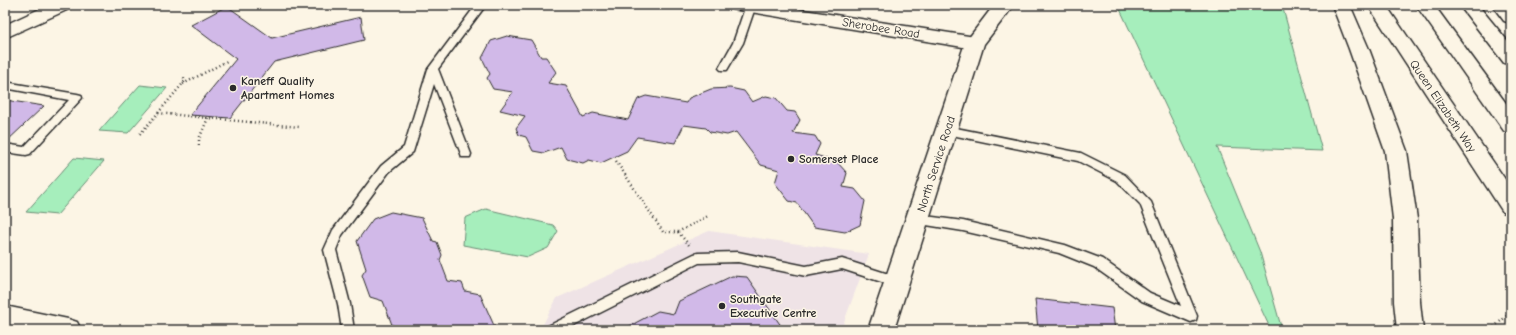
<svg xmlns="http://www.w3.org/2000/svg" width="1516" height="335" font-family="'Comic Neue',sans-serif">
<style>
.built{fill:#efe3e6}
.green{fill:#a6eebc;stroke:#688c74}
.building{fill:#d1b9e8;stroke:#2b2b2b}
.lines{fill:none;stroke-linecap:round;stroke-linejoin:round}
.lane-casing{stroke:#2b2b2b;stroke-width:3}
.street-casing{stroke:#2b2b2b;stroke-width:3}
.secondary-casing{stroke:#2b2b2b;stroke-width:3}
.primary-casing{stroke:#2b2b2b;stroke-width:3}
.highway-casing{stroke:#2b2b2b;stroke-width:3}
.path{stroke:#2b2b2b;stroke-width:2.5;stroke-dasharray:1 3;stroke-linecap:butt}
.lane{fill:#fcf5e5;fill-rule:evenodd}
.street{fill:#fcf5e5;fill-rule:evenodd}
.secondary{fill:#fcf5e5;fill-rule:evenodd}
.primary{fill:#fcf5e5;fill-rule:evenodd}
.highway{fill:#fcf5e5;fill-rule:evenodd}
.poi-dot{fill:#2b2b2b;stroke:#fcf5e5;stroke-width:1.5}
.labels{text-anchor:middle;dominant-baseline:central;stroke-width:3;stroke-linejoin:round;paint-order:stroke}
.street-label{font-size:12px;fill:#2b2b2b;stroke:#fcf5e5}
.poi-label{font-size:12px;font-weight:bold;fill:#2b2b2b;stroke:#fcf5e5;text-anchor:start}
</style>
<rect width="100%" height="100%" fill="#fcf5e5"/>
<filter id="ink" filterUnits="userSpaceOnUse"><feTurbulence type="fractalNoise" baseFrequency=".025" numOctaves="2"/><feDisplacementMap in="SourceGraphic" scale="8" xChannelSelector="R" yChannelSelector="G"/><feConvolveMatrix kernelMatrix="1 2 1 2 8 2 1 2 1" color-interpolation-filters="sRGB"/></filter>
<g filter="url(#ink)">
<path class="built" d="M709 231 869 254 841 330H540L557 298Z"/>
<g class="green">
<path d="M1118 5H1282L1322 151 1217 147 1260 252 1282 330H1271Z"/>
<path d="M140 85 167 88 128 133 99 131Z"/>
<path d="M74 158 104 161 57 215 26 212Z"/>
<path d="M486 209 553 225 558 231 548 248 528 257 463 245 465 218Z"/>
</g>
<g class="building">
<path d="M227 6 272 38 361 17 364 40 274 62 230 118 190 115 236 59 191 25Z"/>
<path d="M507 36 531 40 541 57H546L556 72 548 83 566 86 583 117 593 113 628 120 638 99 646 96 686 103 689 98 711 89 730 88 744 91 752 102 766 96 776 98 787 111 795 112 800 120 793 133 815 136 820 144 815 155 836 161 847 173 843 187 855 189 865 201 860 225 845 232 814 227 797 203 789 201 775 183 779 170 761 165 736 132 727 135 710 132 706 128 684 125 675 143 637 137 627 151 601 163 589 160 583 163 567 159 561 147 544 153 533 151 526 137 519 135 516 128 525 116 500 110 513 92 493 89 487 78 490 74 482 58 491 41Z"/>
<path d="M5 100 44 106 5 143Z"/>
<path d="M391 212 422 218 433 241 437 242 442 255 440 260 448 281 462 283 465 291 480 294 496 330H394L383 301 370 297 362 275 366 269 357 241 373 219Z"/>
<path d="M732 276 747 277 784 330H622L658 311 674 314 679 301Z"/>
<path d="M1035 299 1112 308 1115 330H1038Z"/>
</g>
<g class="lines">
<g class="lane-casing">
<g id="lane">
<path d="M476 5H486L438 69 471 154 470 157H462L461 154 434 84 413 152 389 172 342 235 336 250 350 304 354 330H342L338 304 324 250 333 230 381 166 404 147 428 69Z"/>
<path d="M746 5H756L743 43 727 70H721L719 68 733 43Z"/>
<path d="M5 82 77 94 81 95 82 98 30 154 26 155 5 152V144L24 147 69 100 5 88Z"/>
<path d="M946 126 1081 153 1125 175 1151 202 1197 316 1196 320 1191 322 1142 301 1094 267 1059 253 963 231 914 223 912 220 914 217 918 215 963 221 1065 245 1102 259 1150 293 1181 306 1140 204 1117 181 1078 161 942 133 941 130 942 127Z"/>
<path d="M738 252 806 266 842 259 901 278 903 282 901 286 897 287 842 269 806 276 738 262 699 263 566 330H547L548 326 694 254 698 253Z"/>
</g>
</g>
<g class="street-casing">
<g id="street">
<path d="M48 5H72L69 9 5 38V25Z"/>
<path d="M729 5H772L975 37 981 39 984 43 981 47 975 49 738 10 732 9Z"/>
</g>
</g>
<g class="secondary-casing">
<g id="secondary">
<path d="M994 5H1014L984 44 894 330H868L965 43Z"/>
<path d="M1492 5H1511V23L1504 21Z"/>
</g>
</g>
<g class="primary-casing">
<path id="primary" d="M5 306 68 319 77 322 81 330H14L5 328Z"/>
</g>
<g class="highway-casing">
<g id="highway">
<path d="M1332 5H1350L1369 49 1407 151 1417 219 1420 302 1423 330H1397L1394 302 1393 219 1385 151 1349 49Z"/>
<path d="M1368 5H1386L1511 188V215L1503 212Z"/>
<path d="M1416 5H1434L1511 110V134L1504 131Z"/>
<path d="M1459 5H1478L1511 45V64L1504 63Z"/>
</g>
</g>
<g class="path">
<path d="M183 84 227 61"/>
<path d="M158 113 185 81 183 76"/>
<path d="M140 134 158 113 299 127"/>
<path d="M199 145V139L208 118"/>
<path d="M616 161 663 232H678L708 216"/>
<path d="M678 232 689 245"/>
<path d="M1493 330 1492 329 1511 312"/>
</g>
<use href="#lane" class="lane"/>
<use href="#street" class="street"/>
<use href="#secondary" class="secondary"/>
<use href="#primary" class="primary"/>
<use href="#highway" class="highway"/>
</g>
</g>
<g class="poi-dot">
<circle cx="233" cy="88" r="4"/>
<circle cx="791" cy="159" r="4"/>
<circle cx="722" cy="306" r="4"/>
</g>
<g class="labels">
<g class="street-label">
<text transform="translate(881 28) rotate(9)">Sherobee Road</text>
<text transform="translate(1443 106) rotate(56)">Queen Elizabeth Way</text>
<text transform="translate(936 164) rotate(-72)">North Service Road</text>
</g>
<g class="poi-label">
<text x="241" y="81">Kaneff Quality<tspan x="241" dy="14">Apartment Homes</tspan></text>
<text x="799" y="159">Somerset Place</text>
<text x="730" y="299">Southgate<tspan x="730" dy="14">Executive Centre</tspan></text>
</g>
</g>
<rect width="1516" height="335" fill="none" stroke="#fcf5e5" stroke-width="20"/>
<rect x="10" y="10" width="1496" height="315" fill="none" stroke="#2b2b2b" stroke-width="1.5" filter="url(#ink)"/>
</svg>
